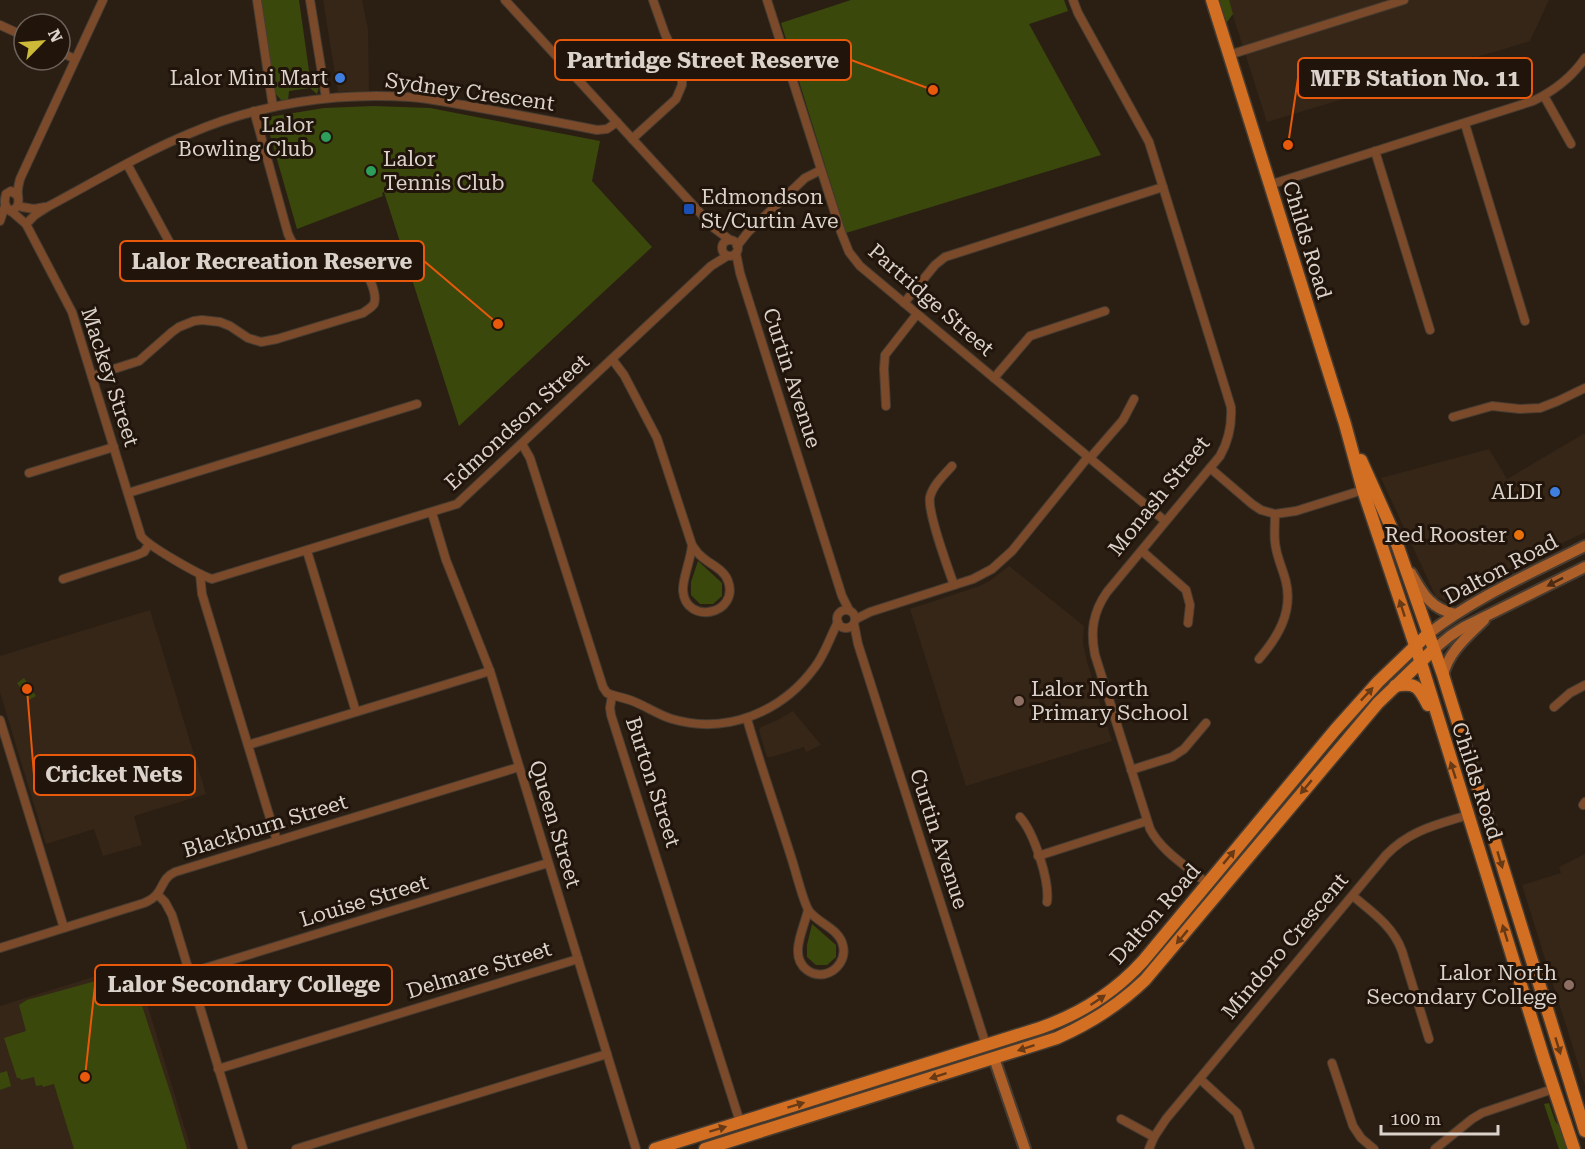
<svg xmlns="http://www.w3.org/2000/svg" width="1585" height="1149" font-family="'Roboto Serif',serif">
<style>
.built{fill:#362617}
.green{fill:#3a480c}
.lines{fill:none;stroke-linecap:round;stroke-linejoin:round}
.street-casing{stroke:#473c31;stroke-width:10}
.secondary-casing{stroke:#473c31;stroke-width:14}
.primary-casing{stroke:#473c31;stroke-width:15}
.street{stroke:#7a4a2b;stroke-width:8}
.secondary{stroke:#ac5f29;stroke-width:10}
.primary{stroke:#d26f23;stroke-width:12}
.oneway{fill:#4b2b14}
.oneway2{fill:#683915}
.shop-dot{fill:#3f7fe0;stroke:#21150b;stroke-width:2}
.leisure-dot{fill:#2e9e5b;stroke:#21150b;stroke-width:2}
.transit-dot{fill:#1a4fb4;stroke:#21150b;stroke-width:2}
.food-dot{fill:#e8710a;stroke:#21150b;stroke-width:2}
.education-dot{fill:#8d6e63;stroke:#21150b;stroke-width:2}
.labels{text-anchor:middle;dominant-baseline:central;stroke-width:6;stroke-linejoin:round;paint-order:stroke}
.poi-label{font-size:21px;fill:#dad2cb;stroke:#21150b;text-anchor:end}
.street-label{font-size:21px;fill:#dad2cb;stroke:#21150b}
.leader{fill:none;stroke:#e8590c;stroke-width:2}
.callout-dot{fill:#e8590c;stroke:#21150b;stroke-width:2}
.callout{fill:#21150b;stroke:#e8590c;stroke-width:2}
.callout-label{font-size:22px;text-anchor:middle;font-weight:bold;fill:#dad2cb}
</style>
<rect width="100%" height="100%" fill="#2b1f14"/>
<g class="built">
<path d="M323 0H362L368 29 369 91 338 92Z"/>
<path d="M1228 0H1549L1530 41 1498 51 1475 57 1474 56 1451 63V65L1428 73 1426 70 1403 77 1361 91 1360 94 1267 122Z"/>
<path d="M1585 433V532L1445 600 1436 597 1381 478 1489 449 1507 479Z"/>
<path d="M1009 566 1084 626 1083 643 1087 662 1112 741 966 786 910 609 980 586 991 580Z"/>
<path d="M150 610 206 794 134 816 142 845 103 856 94 829 46 844 0 692V656Z"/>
<path d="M793 711 821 745 806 752 804 747 772 757H767L759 730 761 727 778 720Z"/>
<path d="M1585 854V1086L1522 885 1561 873 1559 867Z"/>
<path d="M135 964 191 1149H0V1006Z"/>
</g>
<g class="green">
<path d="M260 0H299L310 78 319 87 317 94 310 88 289 91 288 100H281L275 93Z"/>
<path d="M851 0H1064L1068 11 1029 24 1101 155 846 233 781 23Z"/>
<path d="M1218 0H1229L1233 14 1227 22H1226Z"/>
<path d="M373 106 430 108 600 141 592 181 652 247 459 426 384 192 382 193 383 196 297 229 266 121 269 117 324 108Z"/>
<path d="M698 561 722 583V596L713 604H700L691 595V582Z"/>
<path d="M24 678 36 696 29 700 17 683Z"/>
<path d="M812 924 836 945V957L827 965H816L807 957V945Z"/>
<path d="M125 972 132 977 134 981 172 1098 187 1149H74L54 1084 43 1087 42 1085 36 1086 34 1077 21 1080 20 1078H17L4 1038 26 1031 19 1005 27 1000 110 977 112 978 119 976 120 973Z"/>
<path d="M7 1071 11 1086 0 1090V1073Z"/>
<path d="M1549 1103 1555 1121 1564 1132 1570 1149H1559L1544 1104Z"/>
</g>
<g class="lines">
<g class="street-casing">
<g id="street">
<path d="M257 0 273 107"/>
<path d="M310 0 326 98"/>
<path d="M505 0 714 228 730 240"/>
<path d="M767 0 841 232 849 252 860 266 1165 521"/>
<path d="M1073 0 1078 13 1149 142 1231 407C1232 425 1229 440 1220 456L1107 592C1093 612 1090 631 1095 655L1150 829C1162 852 1188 867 1208 884"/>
<path d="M0 25 24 36"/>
<path d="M60 52 75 59"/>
<path d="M1229 55 1404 0"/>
<path d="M1544 96 1571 144"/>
<path d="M1465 124 1525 321"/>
<path d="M632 139 676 99 682 85V71L665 34 653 0"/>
<path d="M1375 151 1430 330"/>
<path d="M127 164 184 269"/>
<path d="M1269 185 1533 101C1554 91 1572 77 1585 58"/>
<path d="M18 196 11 191 6 194C4 201 4 206 10 211 19 208 19 204 18 195 17 189 19 184 20 179L103 0"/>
<path d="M22 207 34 209 45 207"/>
<path d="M11 211 26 224 72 312 141 536C148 546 199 575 212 579L457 504 711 266 727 256"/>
<path d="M0 221 5 206"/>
<path d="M26 224 35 215 49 206C96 181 142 153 191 133 259 104 335 92 409 97 427 98 445 102 463 105 508 113 552 121 597 130L607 129 617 122"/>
<circle cx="730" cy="248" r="8"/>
<path d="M737 246 749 231 805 178 821 170"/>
<path d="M736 253 740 273 842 596 849 610"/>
<path d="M904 303 935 265 945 257 1163 187"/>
<path d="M612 359 624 375 657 438 692 545C695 549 697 553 701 556 709 564 724 569 728 581 740 614 686 626 683 591 682 579 691 560 692 545"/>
<path d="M92 376 139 361 172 332 179 327 194 321 202 320 220 322 230 326 248 338 261 342 277 339 363 313C367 310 371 308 374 304 378 293 366 267 356 262 347 257 338 260 328 261 309 263 295 251 288 234L254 111"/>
<path d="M994 378 1030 336 1105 311"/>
<path d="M886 406 884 369 885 355 917 314"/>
<path d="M1453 417 1492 406 1520 409 1540 408 1558 401 1585 388"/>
<path d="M522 444 530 458 603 687 607 693 612 695 610 708 611 715 740 1122"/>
<path d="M1090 458 1123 420 1134 399"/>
<path d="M952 466C944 475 933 485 930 497 927 512 948 568 954 585"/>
<path d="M1210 468 1252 504 1261 510 1275 514 1296 511 1363 490"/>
<path d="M29 473 114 447"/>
<path d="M128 493 417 404"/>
<path d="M432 513 446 560 490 671 636 1149"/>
<path d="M307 551 356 712"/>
<path d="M1142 551 1186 590 1190 605 1188 623"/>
<path d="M200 574 202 594 277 841"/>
<path d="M63 579 137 555 144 552 149 544"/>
<circle cx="846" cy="619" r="9"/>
<path d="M856 619 870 612 973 579 992 569 1012 551 1088 457"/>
<path d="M854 624 858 644 986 1045"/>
<path d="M1259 659C1278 637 1293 612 1286 582 1283 569 1276 556 1275 542 1274 533 1275 523 1275 514"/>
<path d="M612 695C620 697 628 699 635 702 647 707 659 715 672 719 727 735 782 712 815 667 825 654 830 637 838 622"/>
<path d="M1554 707 1570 693 1585 685"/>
<path d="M747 719C761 767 778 815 793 863 796 873 804 904 809 911 819 924 840 929 843 946 846 959 837 971 825 974 819 975 812 974 807 970 788 956 804 929 808 910"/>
<path d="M0 720 64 928"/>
<path d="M248 745 490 671"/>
<path d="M1131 770 1172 757 1184 749 1206 723"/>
<path d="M1583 805 1585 802"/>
<path d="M1020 817C1034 833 1050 881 1047 902"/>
<path d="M1038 856 1147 821"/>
<path d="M158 895 165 902 172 915 243 1149"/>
<path d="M1353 896C1372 912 1393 926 1402 951L1429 1039"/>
<path d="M0 948 144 903C166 894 158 880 175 872L519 767"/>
<path d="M189 973 548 863"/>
<path d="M1332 1063 1353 1126 1361 1138 1374 1149"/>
<path d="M218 1069 578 959"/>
<path d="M1200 1079 1237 1113 1250 1149"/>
<path d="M1121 1119 1154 1137"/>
<path d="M296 1149 607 1054"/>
<path d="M1149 1149 1154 1137 1166 1119 1386 855C1410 830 1436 825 1468 815"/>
<path d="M1435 1149 1472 1119 1482 1113 1553 1089"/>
</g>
</g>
<g class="secondary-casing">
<g id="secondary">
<path d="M1411 573C1423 594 1431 609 1455 614"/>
<path d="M1428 634C1475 597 1532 573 1585 546"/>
<path d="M1433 650 1450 636 1464 627 1585 567"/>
<path d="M1443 675C1449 651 1467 637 1484 620"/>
<path d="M994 1058 1025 1149"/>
</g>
</g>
<g class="primary-casing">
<g id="primary">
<path d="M1212 0 1345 424 1363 490 1424 672 1544 1059 1574 1149"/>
<path d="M1361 460 1391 527 1443 675 1585 1131"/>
<path d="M1395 686C1416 682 1419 687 1428 705"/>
<path d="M655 1149 1040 1028C1080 1014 1114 993 1143 961L1335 730 1378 682 1428 634"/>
<path d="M705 1149 1057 1038C1091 1023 1119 1005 1145 980L1378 703 1433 650"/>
</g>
</g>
<use href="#street" class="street"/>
<use href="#secondary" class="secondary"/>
<use href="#primary" class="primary"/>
</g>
<defs><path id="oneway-solid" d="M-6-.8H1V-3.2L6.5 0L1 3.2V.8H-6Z" transform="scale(1.5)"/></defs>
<use class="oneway" href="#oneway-solid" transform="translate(1555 582) rotate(153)"/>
<g class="oneway2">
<use href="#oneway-solid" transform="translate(1402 608) rotate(-108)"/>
<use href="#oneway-solid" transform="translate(1367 694) rotate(-47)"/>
<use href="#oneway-solid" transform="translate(1453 770) rotate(-108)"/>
<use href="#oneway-solid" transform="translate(1306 787) rotate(130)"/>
<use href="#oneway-solid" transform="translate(1229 857) rotate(-50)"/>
<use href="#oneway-solid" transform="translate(1500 860) rotate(73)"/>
<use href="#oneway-solid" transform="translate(1505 933) rotate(-107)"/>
<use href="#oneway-solid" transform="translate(1182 937) rotate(130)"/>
<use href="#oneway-solid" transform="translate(1098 1000) rotate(-34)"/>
<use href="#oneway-solid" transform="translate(1558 1046) rotate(73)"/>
<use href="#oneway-solid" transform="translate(1026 1048) rotate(162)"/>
<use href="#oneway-solid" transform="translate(938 1076) rotate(162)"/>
<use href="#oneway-solid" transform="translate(796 1105) rotate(-17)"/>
<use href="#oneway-solid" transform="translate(718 1129) rotate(-17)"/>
</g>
<g class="shop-dot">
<circle cx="340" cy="78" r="6"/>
<circle cx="1555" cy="492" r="6"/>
</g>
<g class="leisure-dot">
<circle cx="326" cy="137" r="6"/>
<circle cx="371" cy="171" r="6"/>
</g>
<rect class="transit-dot" x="683" y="203" width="12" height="12" rx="3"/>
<circle class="food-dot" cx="1519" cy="535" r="6"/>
<g class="education-dot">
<circle cx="1019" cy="701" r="6"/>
<circle cx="1569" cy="985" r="6"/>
</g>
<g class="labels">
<g class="poi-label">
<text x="328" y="78">Lalor Mini Mart</text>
<text x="314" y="125">Lalor<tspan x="314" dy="24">Bowling Club</tspan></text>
<text x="383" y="159" text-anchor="start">Lalor<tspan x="383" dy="24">Tennis Club</tspan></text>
<text x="701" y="197" text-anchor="start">Edmondson<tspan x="701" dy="24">St/Curtin Ave</tspan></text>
<text x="1543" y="492">ALDI</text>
<text x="1507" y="535">Red Rooster</text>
<text x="1031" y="689" text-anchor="start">Lalor North<tspan x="1031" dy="24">Primary School</tspan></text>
<text x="1557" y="973">Lalor North<tspan x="1557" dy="24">Secondary College</tspan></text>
</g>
<g class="street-label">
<text transform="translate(470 92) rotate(8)">Sydney Crescent</text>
<text transform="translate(1307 240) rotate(73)">Childs Road</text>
<text transform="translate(931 300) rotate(41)">Partridge Street</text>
<text transform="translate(110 377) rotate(72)">Mackey Street</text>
<text transform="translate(792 378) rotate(72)">Curtin Avenue</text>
<text transform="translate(517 422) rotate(-43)">Edmondson Street</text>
<text transform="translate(1159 496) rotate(-51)">Monash Street</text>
<text transform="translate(1501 569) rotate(-28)">Dalton Road</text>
<text transform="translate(1477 781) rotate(72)">Childs Road</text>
<text transform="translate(653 782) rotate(72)">Burton Street</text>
<text transform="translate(555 824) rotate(73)">Queen Street</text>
<text transform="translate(265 826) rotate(-17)">Blackburn Street</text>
<text transform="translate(939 839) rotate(72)">Curtin Avenue</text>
<text transform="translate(364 901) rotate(-17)">Louise Street</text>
<text transform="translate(1155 914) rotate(-49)">Dalton Road</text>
<text transform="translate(1285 946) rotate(-50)">Mindoro Crescent</text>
<text transform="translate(479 970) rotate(-17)">Delmare Street</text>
</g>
</g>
<path class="leader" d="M933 90L851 60M1288 145L1298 78M498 324L424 261M27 689L34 775M85 1077L95 985"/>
<g class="callout-dot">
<circle cx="933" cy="90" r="6"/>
<circle cx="1288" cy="145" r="6"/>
<circle cx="498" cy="324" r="6"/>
<circle cx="27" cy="689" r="6"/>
<circle cx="85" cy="1077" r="6"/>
</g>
<g class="callout">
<rect x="555" y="40" width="296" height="40" rx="6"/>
<rect x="1298" y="58" width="234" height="40" rx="6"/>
<rect x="120" y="241" width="304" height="40" rx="6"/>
<rect x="34" y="755" width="161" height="40" rx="6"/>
<rect x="95" y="965" width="297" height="40" rx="6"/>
</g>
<g class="callout-label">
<text x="703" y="68">Partridge Street Reserve</text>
<text x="1415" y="86">MFB Station No. 11</text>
<text x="272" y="269">Lalor Recreation Reserve</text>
<text x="114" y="782">Cricket Nets</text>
<text x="244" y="992">Lalor Secondary College</text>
</g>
<g transform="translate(42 42) rotate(65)"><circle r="28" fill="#21150b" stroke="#6b6158" stroke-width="1.5"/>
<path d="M0-4.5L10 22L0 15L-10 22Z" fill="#ccb938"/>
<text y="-9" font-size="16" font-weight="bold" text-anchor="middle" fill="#dad2cb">N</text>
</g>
<path d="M1381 1125v9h117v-9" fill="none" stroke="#dad2cb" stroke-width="3"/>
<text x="1390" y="1125" font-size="18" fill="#dad2cb" stroke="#21150b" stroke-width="4.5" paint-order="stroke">100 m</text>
</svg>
